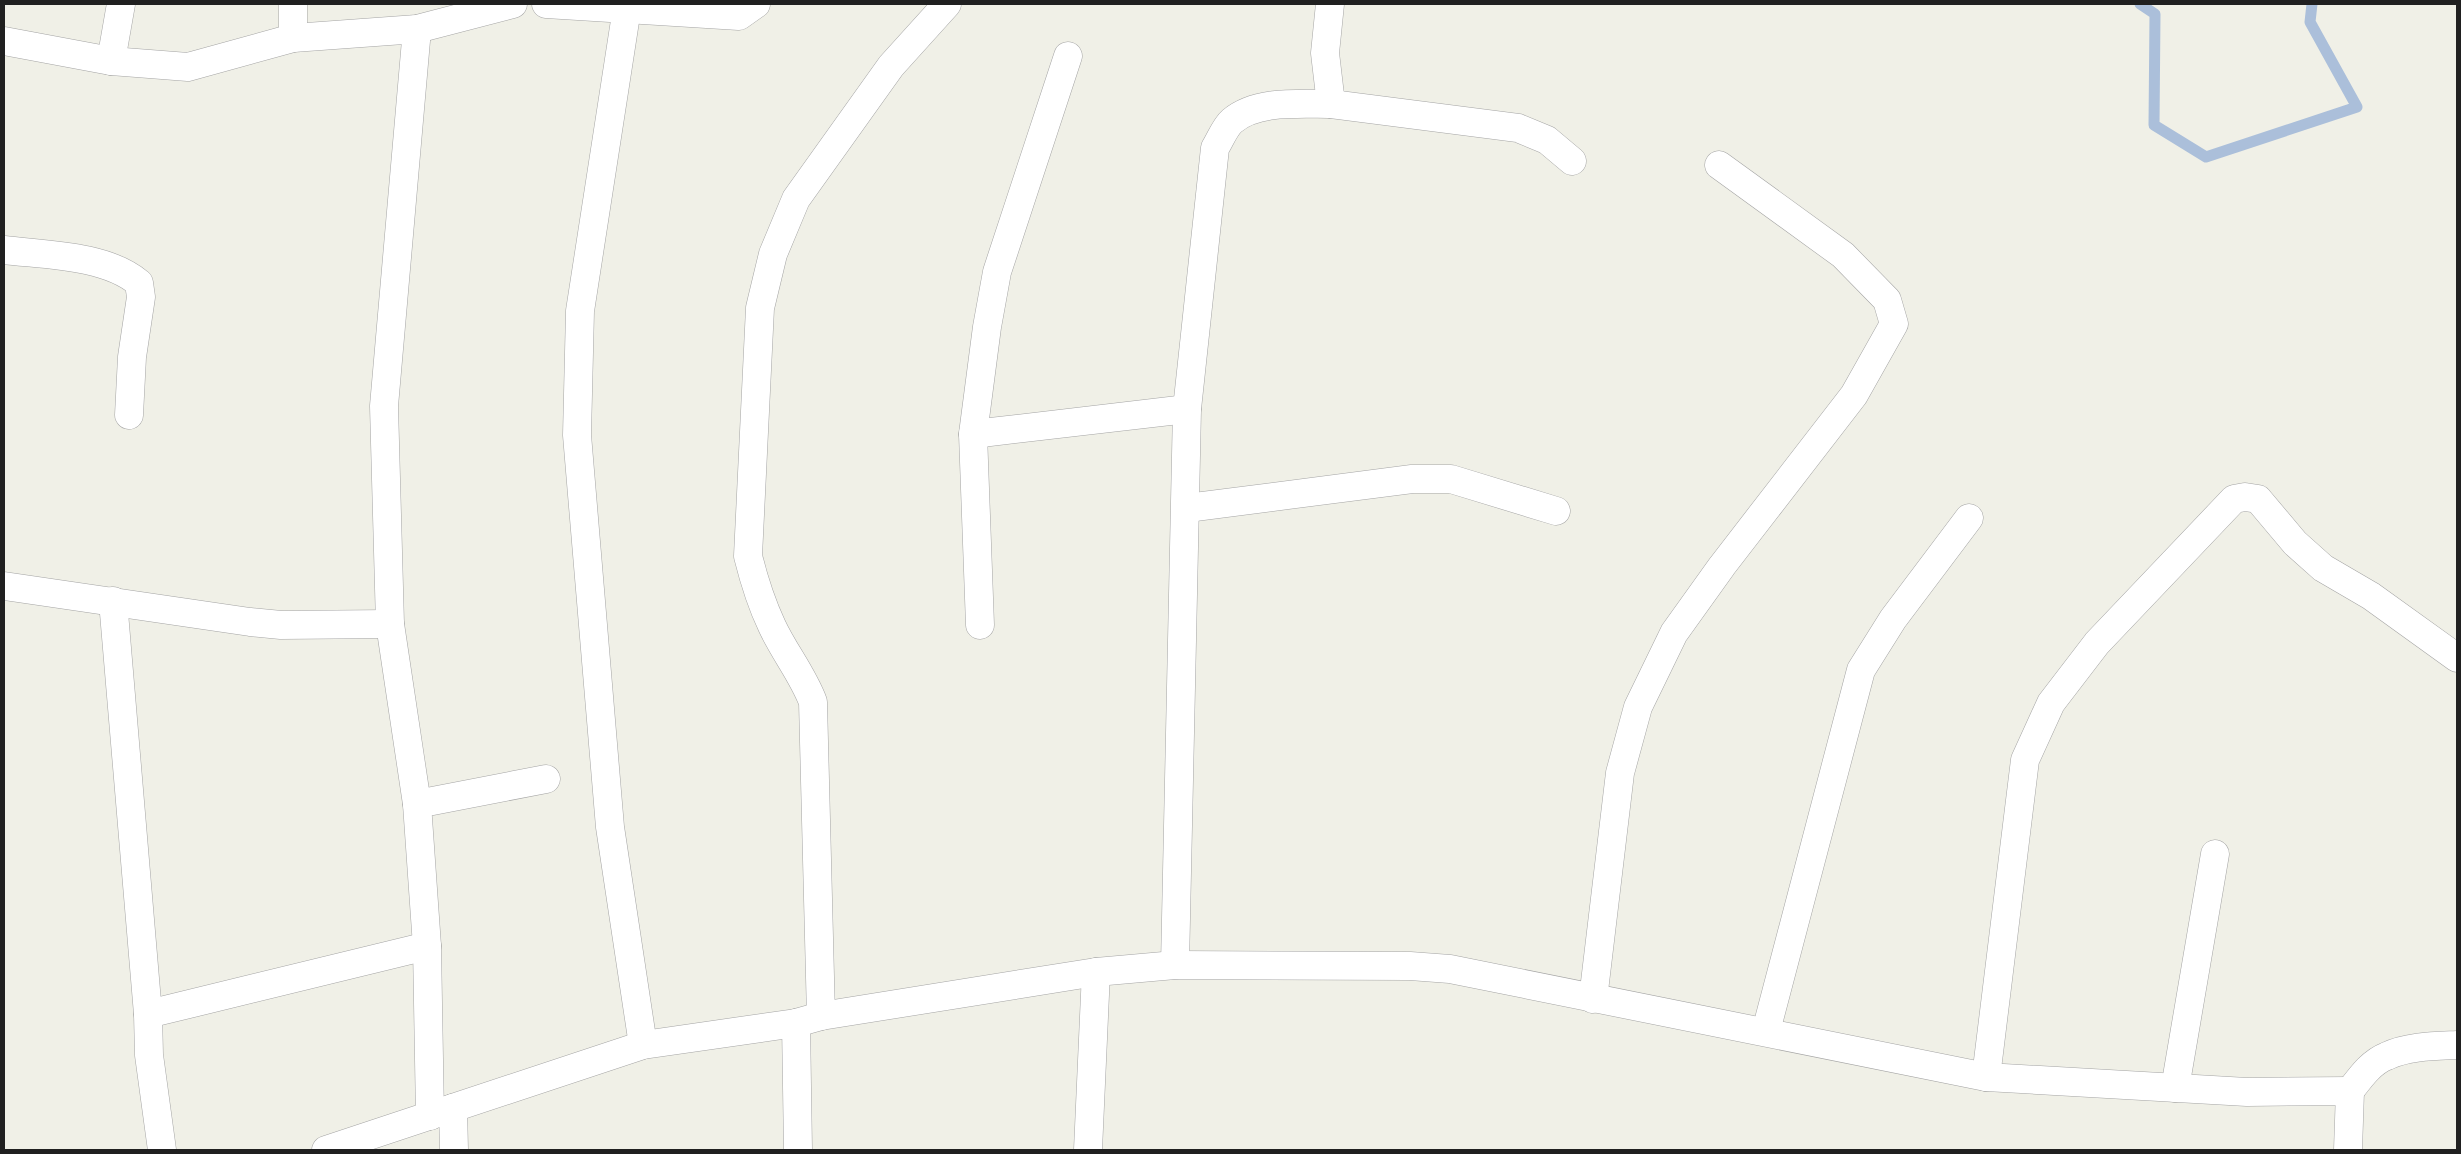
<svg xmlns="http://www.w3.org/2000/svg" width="2461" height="1154" font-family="Helvetica,sans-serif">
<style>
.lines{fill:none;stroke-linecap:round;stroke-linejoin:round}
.stream{stroke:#abbfda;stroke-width:11}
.minor-casing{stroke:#a4a4a4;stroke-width:29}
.minor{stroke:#fff;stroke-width:28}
</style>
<rect width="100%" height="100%" fill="#f0f0e7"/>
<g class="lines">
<path class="stream" d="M2140 4 2155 14 2154 125 2206 157 2357 107 2310 22 2312 4"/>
<g class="minor-casing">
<g id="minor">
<path d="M546 4 739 16 756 4"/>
<path d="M627 8 580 311 577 435 610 827 643 1045"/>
<path d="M417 29 384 406 390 624 417 804 427 946 430 1116"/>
<path d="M293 38V4"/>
<path d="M4 41 111 61 188 67 293 38 417 29 513 4"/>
<path d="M111 61 121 4"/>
<path d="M1331 104 1518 128 1547 140 1572 161"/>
<path d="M4 250C46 255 106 255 139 283L141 297 132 357 129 415"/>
<path d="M973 434 1187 409"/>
<path d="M1187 508 1412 479H1451L1556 511"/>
<path d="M4 586 250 622 281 625 390 624"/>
<path d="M113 601 148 1014 149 1055 162 1150"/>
<path d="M980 625 973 434 987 327 997 272 1068 56"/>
<path d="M417 804 546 779"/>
<path d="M1175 965 1187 409 1215 148C1220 140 1225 127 1232 121 1257 100 1299 104 1331 104L1325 53 1330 4"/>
<path d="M1593 999 1620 773 1638 707 1674 633 1722 566 1854 395 1894 324 1887 300 1843 255 1719 165"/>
<path d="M148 1014 427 946"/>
<path d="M821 1016 813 702C803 675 784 652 772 626 761 603 754 580 748 556L760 308 773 254 796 199 891 66 947 4"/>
<path d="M796 1023 798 1150"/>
<path d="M1766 1031 1861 670 1893 619 1969 518"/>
<path d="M1986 1077 2025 760 2051 703 2097 643 2234 499 2245 497 2258 499 2295 543 2323 568 2371 596 2457 658"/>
<path d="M2175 1088 2215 854"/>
<path d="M2350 1091C2360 1078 2371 1062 2387 1056 2408 1046 2435 1046 2457 1045"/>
<path d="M453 1108 454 1150"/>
<path d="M326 1150 643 1045 796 1023 821 1016 1096 972 1175 965 1410 966 1450 969 1986 1077 2247 1092 2350 1091 2348 1150"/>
<path d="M1088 1150 1096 972"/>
</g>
</g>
<use href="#minor" class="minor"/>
</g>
<rect width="2461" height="1154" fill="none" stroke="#202020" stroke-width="10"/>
</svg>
